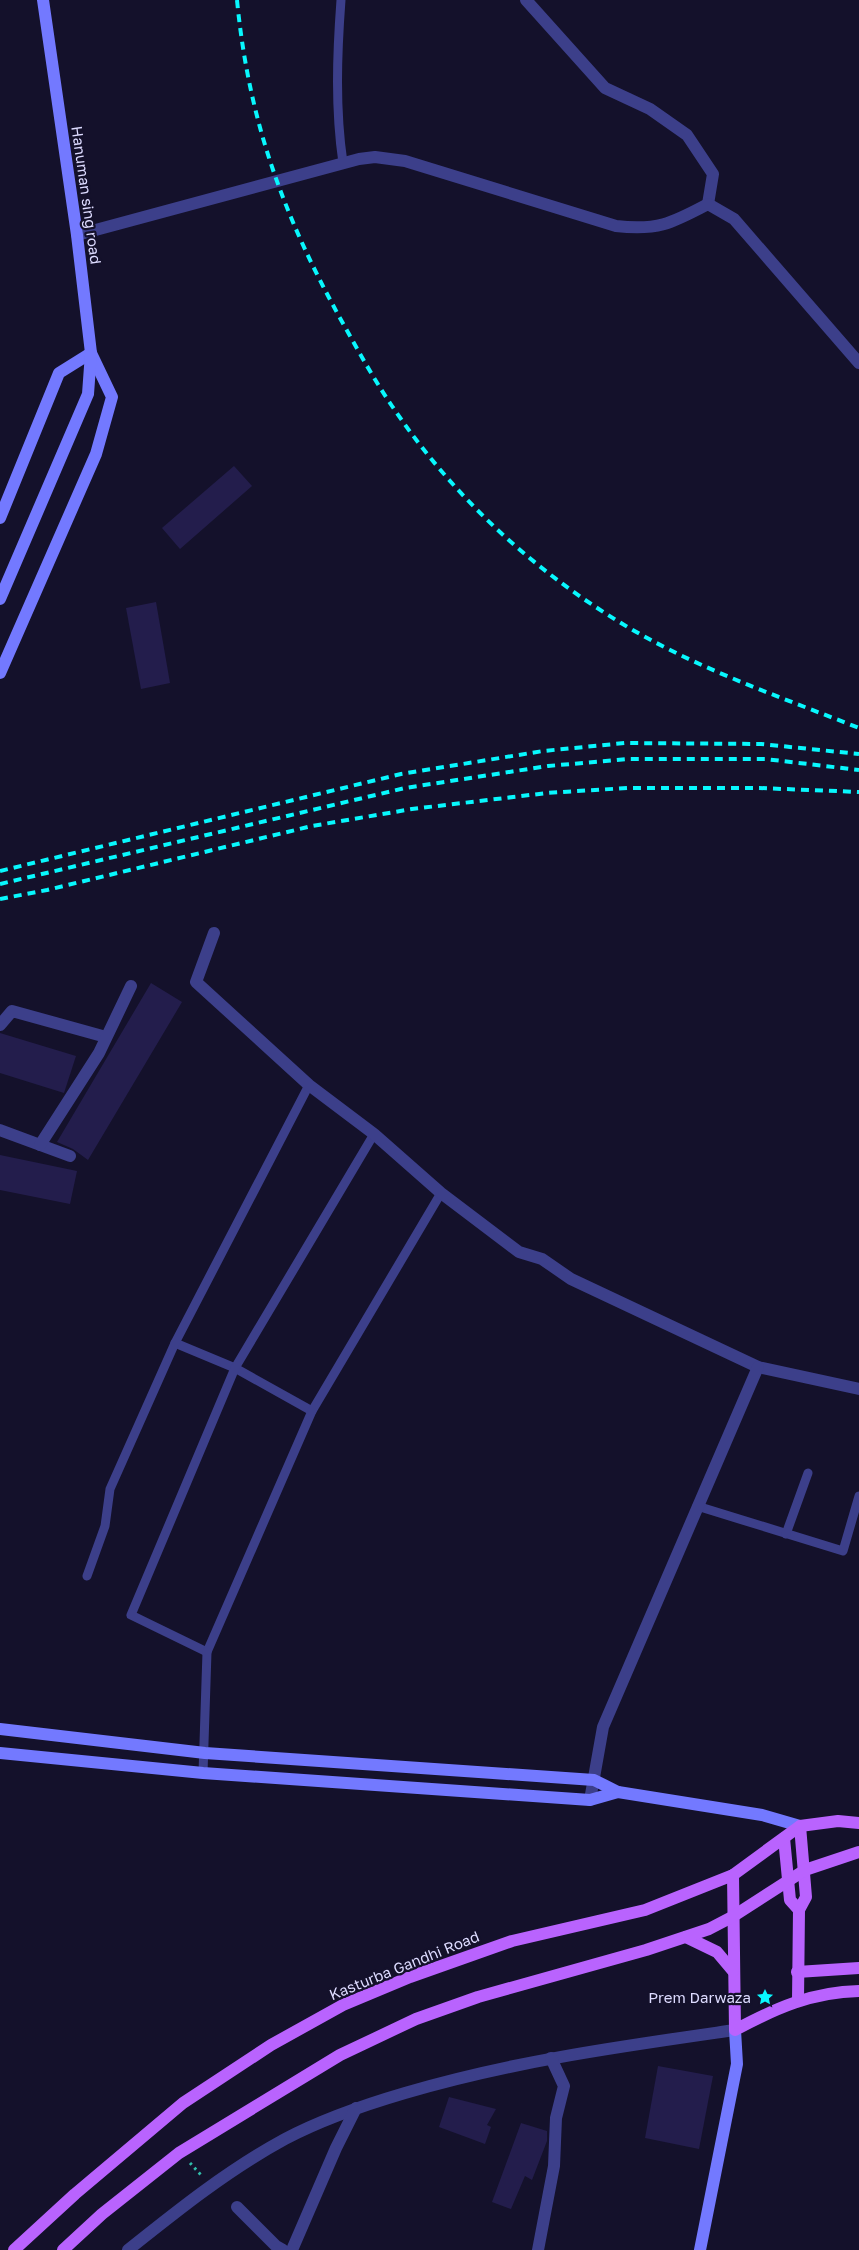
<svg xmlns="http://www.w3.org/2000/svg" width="859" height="2250" font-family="'Golos Text',sans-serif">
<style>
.building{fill:#231d4c}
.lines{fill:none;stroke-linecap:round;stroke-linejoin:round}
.path{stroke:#31bdaa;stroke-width:3;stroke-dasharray:2.5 4;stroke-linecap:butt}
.lane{stroke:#3c3f8a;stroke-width:9}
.street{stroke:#3c3f8a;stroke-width:12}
.secondary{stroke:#7379ff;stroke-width:12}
.primary{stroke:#b963fe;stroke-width:12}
.rail{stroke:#08f8fe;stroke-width:4;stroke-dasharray:8 6;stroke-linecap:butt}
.labels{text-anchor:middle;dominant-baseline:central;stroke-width:4.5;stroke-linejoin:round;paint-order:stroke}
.street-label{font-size:15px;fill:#dddbff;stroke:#14112b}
.poi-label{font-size:15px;fill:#dddbff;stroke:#14112b;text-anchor:end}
</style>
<rect width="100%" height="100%" fill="#14112b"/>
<g class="building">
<path d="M234 466 252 486 180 549 162 528Z"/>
<path d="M156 602 170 683 141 689 126 608Z"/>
<path d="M151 983 182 1002 88 1160 73 1149 57 1142Z"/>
<path d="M0 1033 76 1056 64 1093 0 1073Z"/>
<path d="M0 1155 77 1171 70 1204 0 1190Z"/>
<path d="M658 2066 713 2076 699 2149 645 2138Z"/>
<path d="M449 2097 496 2109 487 2125 491 2127 485 2144 439 2127Z"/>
<path d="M521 2123 547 2131V2141L532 2180 525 2176 511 2209 492 2202Z"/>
</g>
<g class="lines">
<path class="path" d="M190 2163 201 2175"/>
<g class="lane">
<path d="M341 0C337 54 335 109 343 163"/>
<path d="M175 1343 235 1368 312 1411"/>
<path d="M697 1506 843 1551 859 1496"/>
<path d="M786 1534 808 1473"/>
<path d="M87 1576 105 1526 110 1489 175 1343 309 1085"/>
<path d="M207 1652 131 1615 235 1368 374 1134"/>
<path d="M203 1773 207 1652 312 1411 441 1193"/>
</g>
<g class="street">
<path d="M526 0 605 88 650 109 687 135 713 174 708 204"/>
<path d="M77 235 359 159 375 157 405 161 616 226C658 231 672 223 708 204L734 219 859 363"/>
<path d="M214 933 196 982 309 1085 374 1134 441 1193 519 1252 542 1259 571 1279 758 1367 859 1389"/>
<path d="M0 1025 12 1011 106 1037"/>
<path d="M0 1130 70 1156"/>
<path d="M40 1145 99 1053 131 986"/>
<path d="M590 1800 603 1727 758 1367"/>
<path d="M237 2207 276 2246 283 2250"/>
<path d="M128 2250C178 2210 228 2170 285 2139 323 2119 364 2105 405 2093 513 2061 624 2046 735 2030"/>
<path d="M292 2250 336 2148 356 2108"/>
<path d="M538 2250 554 2166 556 2118 564 2086 551 2058"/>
</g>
<g class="secondary">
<path d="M0 518 59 373 91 353 112 397 96 454 0 673"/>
<path d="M0 599 88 394 91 353 77 235 43 0"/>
<path d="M0 1729 205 1753 594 1780 618 1792 762 1815 800 1826"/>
<path d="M0 1753 203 1773 590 1800 618 1792"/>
<path d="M700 2250 737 2064 735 2030"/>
</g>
<g class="primary">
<path d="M784 1838 790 1900 799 1910 798 2000"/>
<path d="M733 1875 735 2030C776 2008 812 1992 859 1991"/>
<path d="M799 1910 806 1897 800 1826"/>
<path d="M686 1937 717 1952 733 1971"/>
<path d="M797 1972 859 1968"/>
<path d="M14 2250 75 2194 183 2103 271 2045 343 2005 410 1977 512 1941 645 1910 733 1875 800 1826 838 1821 859 1823"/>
<path d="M63 2250 102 2214 179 2153 340 2055 416 2019 478 1997 646 1950 709 1929 732 1917 805 1870 859 1852"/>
</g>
<g class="rail">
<path d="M237 0C249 124 285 220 345 327 360 354 375 381 392 406 451 494 530 568 621 623 695 668 778 696 859 728"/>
<path d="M0 871 401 774 543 751 625 743 761 744 859 754"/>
<path d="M0 884 405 788 548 766 628 759H765L859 770"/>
<path d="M0 899 47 890 312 826 412 809 547 793 627 788H759L859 792"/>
</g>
</g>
<defs>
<g id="sight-bare" transform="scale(1.35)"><path d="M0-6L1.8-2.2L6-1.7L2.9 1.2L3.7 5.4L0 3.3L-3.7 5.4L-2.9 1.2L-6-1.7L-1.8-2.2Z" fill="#08f8fe" stroke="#14112b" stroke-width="2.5" paint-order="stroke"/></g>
</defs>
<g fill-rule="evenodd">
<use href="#sight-bare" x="765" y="1997"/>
</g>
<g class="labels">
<g class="street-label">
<text transform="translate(87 195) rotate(82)">Hanuman sing road</text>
<text transform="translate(404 1965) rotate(-22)">Kasturba Gandhi Road</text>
</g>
<g class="poi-label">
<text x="751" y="1997">Prem Darwaza</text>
</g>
</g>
</svg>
